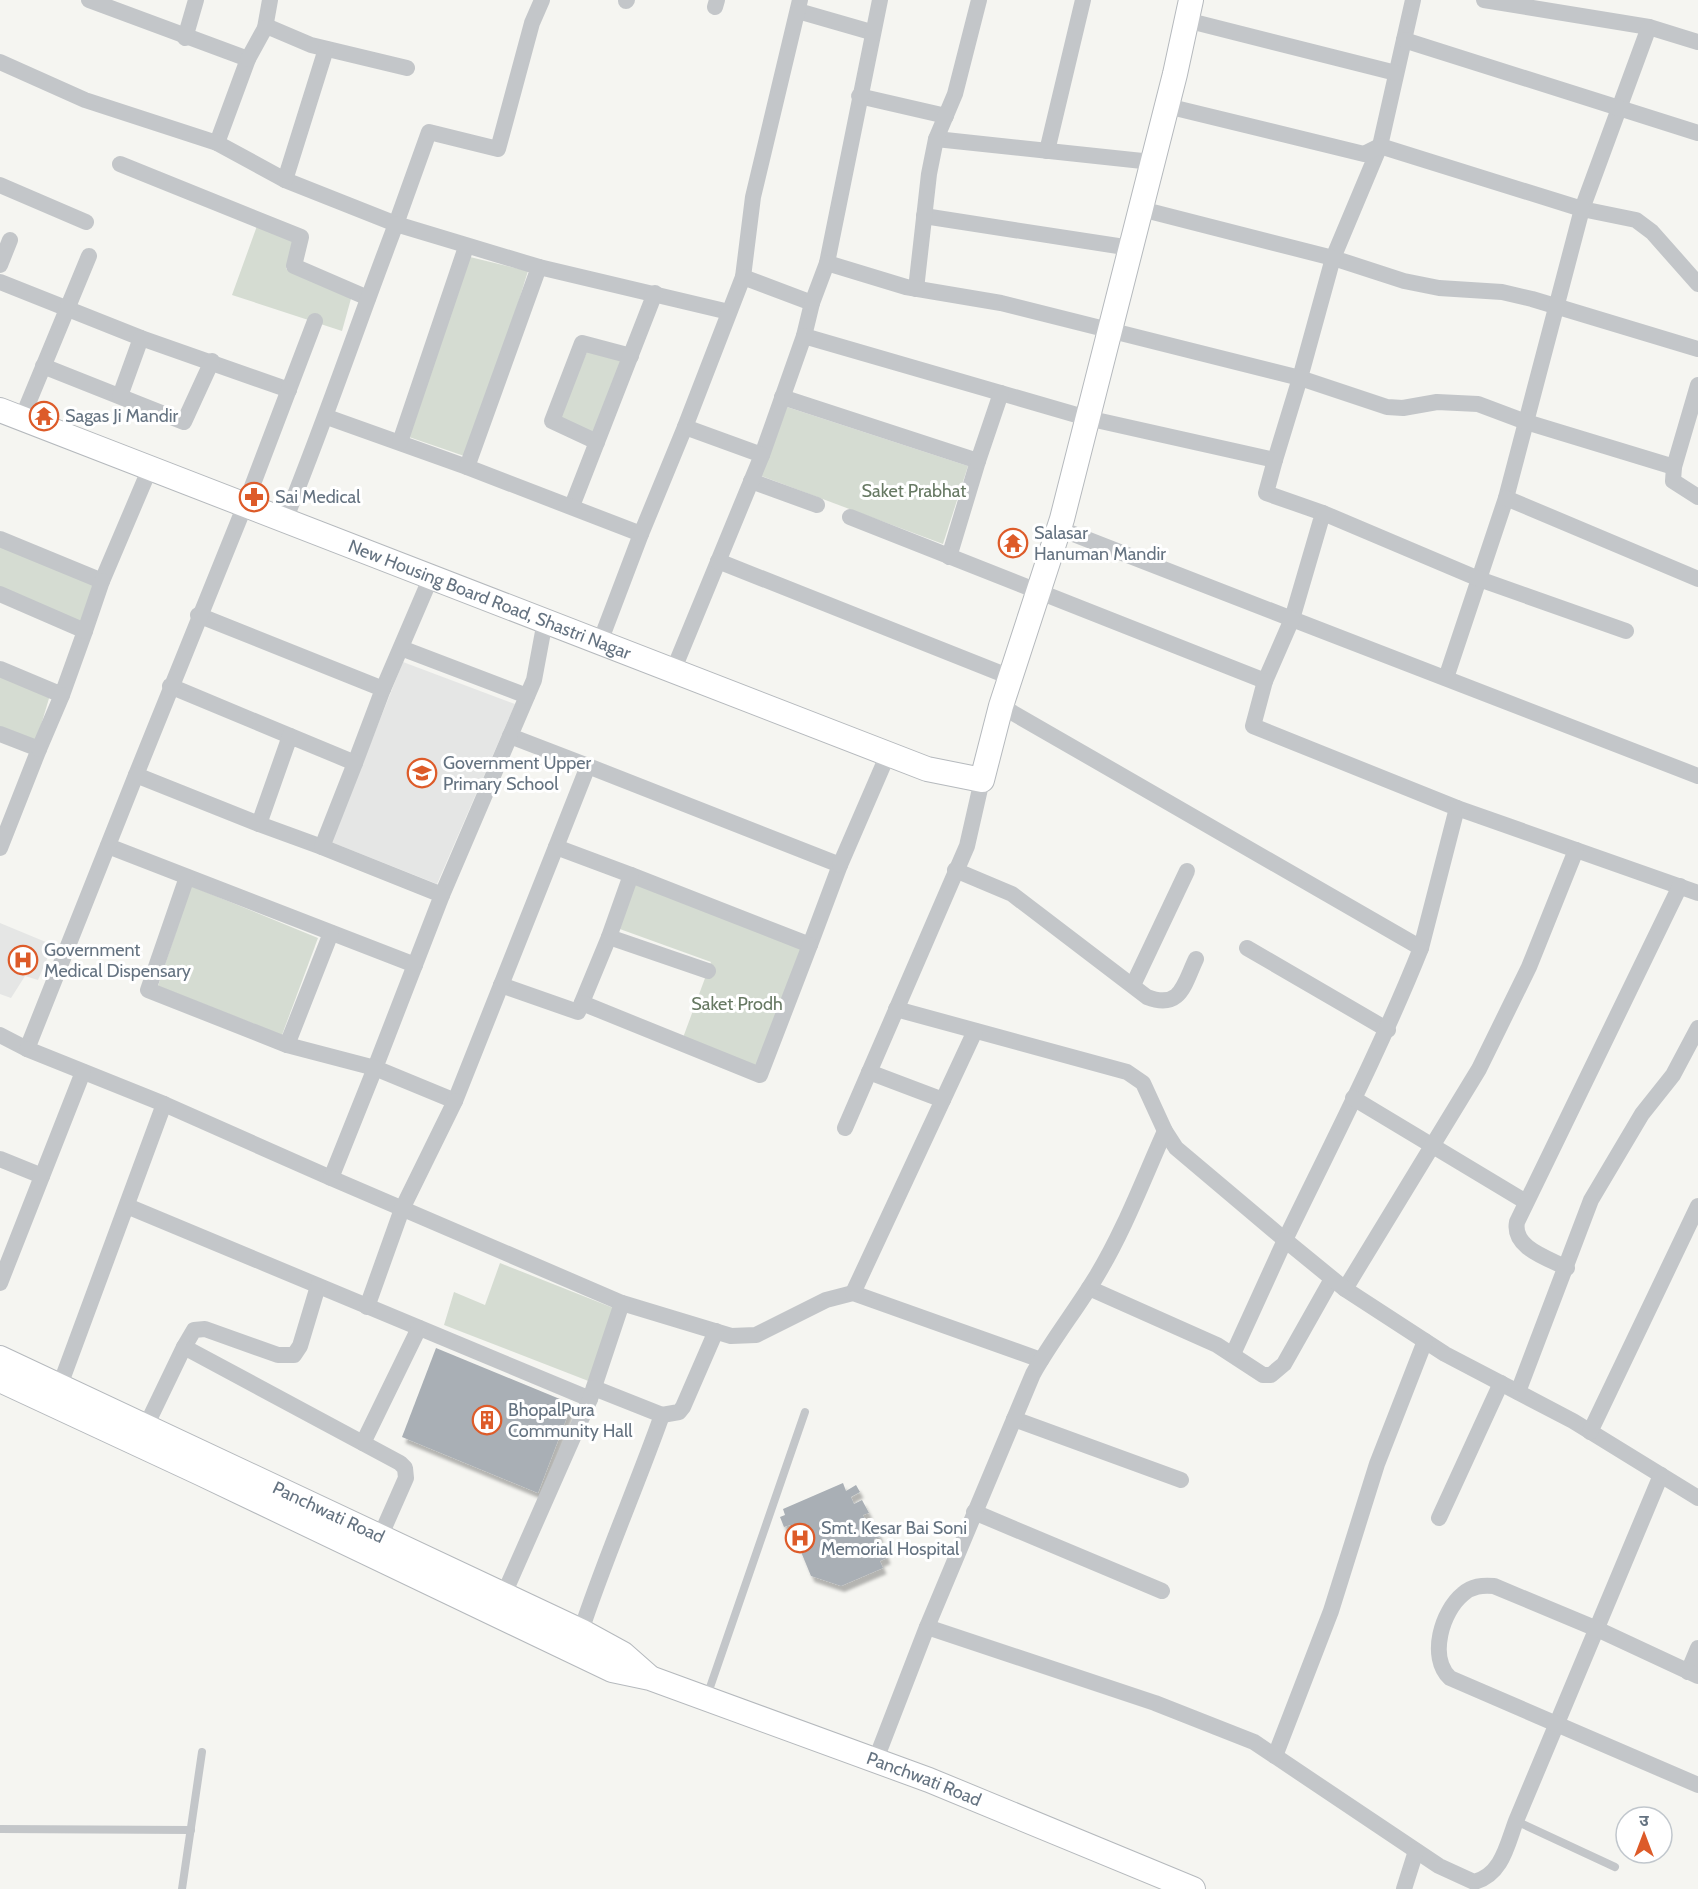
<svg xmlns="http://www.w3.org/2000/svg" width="1698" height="1889" font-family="Cabin,'Noto Sans Devanagari',sans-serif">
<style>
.built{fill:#e5e6e5}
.green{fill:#d5dcd2}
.building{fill:#a9afb5;filter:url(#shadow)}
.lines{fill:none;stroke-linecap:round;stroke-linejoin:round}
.secondary-casing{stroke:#b5b9bd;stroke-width:26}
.lane{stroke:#c3c6c9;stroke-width:8}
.street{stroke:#c3c6c9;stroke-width:16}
.secondary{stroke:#fff;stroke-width:24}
.labels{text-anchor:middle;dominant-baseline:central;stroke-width:6;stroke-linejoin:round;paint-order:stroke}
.poi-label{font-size:18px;fill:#657381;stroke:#fff;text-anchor:start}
.park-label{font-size:18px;fill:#677963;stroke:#fff}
.street-label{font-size:18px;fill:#657381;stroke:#fff}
</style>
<defs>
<filter id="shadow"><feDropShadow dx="3.5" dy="6" stdDeviation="1.5" flood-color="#0004"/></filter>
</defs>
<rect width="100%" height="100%" fill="#f5f5f1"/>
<g class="built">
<path d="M403 662 515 704 437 884 331 842Z"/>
<path d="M0 923 53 945 38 980 25 976 11 998 0 994Z"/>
</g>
<g class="green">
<path d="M257 226 294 241 286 269 352 295 342 331 232 295Z"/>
<path d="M470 257 528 271 470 458 409 437Z"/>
<path d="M589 347 624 361 597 437 558 420Z"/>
<path d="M787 407 968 466 943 544 761 476Z"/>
<path d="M0 546 93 584 81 622 0 589Z"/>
<path d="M0 675 50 695 36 742 0 728Z"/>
<path d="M635 882 801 949 756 1067 681 1043 711 962 617 928Z"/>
<path d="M191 886 318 938 282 1035 158 986Z"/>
<path d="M500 1263 616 1309 591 1382 444 1325 454 1292 485 1305Z"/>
</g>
<g class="building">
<path d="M436 1348 572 1404 538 1493 402 1437Z"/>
<path d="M843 1483 846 1491 856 1485 860 1492 851 1497 854 1504 862 1500 869 1513 863 1515 867 1523 873 1520 880 1537 874 1539 876 1543 881 1542 887 1558 880 1561 883 1568 841 1586 811 1576 790 1525 784 1527 780 1517 785 1515 783 1509Z"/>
</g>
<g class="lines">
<g class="secondary-casing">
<g id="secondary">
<path id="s1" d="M0 410 927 769 982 780 1001 706 1062 519 1175 74 1191 0"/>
<path id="s2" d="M0 1358 581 1631 623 1654 648 1676"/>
<path id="s3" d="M0 1380 200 1473 612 1670 650 1678 929 1780 1193 1889"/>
</g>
</g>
<g class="lane">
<path d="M707 1696 805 1412"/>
<path d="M1516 1821 1615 1867"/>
<path d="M0 1829 191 1830"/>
<path d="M182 1889 202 1752"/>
</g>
<g class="street">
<path d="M89 0 248 59 217 143"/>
<path d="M1413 0 1380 146 1333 258 1404 281 1439 288 1502 292 1532 299 1698 349"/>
<path d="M1484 0 1649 27 1698 42"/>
<path d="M626 1 627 0"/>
<path d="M715 7 717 0"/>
<path d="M798 11 871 32"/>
<path d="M1186 20 1396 73"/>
<path d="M1649 27 1582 209 1636 220 1652 232 1698 284"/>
<path d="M265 28 270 0"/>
<path d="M185 38 196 0"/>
<path d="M1404 40 1698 133"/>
<path d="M248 59 265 28H271L311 45 407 68"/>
<path d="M0 62 85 100 217 143 285 180 396 224 429 132 498 149 532 23 542 0"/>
<path d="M859 96 946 116"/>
<path d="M1167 106 1364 154 1380 146 1582 209 1506 498 1446 678"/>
<path d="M936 139 1152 162"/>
<path d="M1047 151 1083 0"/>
<path d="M120 164 301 237 294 266 368 298"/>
<path d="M285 180 326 49"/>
<path d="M0 185 86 222"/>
<path d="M1141 209 1333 258 1300 378 1387 407 1403 408 1437 402 1478 404 1526 422 1674 467 1698 385"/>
<path d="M924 216 1131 248"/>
<path d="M827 263 880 0"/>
<path d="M0 265 10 240"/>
<path d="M539 267 729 312"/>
<path d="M743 277 753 197 800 0"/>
<path d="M0 282 141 338 289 390"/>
<path d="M916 289 929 174 936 139 955 94 979 0"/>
<path d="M43 366 184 422 212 361"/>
<path d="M120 396 141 338"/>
<path d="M782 397 978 461 949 557"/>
<path d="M327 417 467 467"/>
<path d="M22 418 89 256"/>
<path d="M685 427 743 277 812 303 804 336"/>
<path d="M400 442 466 247"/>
<path d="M597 442 552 421 582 343 631 356"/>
<path d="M762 455 804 336 1087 418 1275 460 1300 378 1001 303 906 287 827 263 812 303"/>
<path d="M1275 460 1266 493 1323 513 1292 619 1698 776"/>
<path d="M978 461 1001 393"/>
<path d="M1674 467 1673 481 1698 497"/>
<path d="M751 481 817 505"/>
<path d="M1506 498 1698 579"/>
<path d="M572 506 655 293"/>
<path d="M1323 513 1479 579 1626 631"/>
<path d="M850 517 1265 681 1292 619 1058 528"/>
<path d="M285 520C325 422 358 323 396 224L539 267 467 467 641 534 600 642"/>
<path d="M641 534 685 427 762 455 673 671"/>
<path d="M0 539 102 581 150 468"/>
<path d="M718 561 1010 677"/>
<path d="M0 594 85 631 62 695 0 669"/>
<path d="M198 615 383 689 355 763"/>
<path d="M545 621 534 680 510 736 588 766 556 847"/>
<path d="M85 631 102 581"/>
<path d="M401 648 527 696"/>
<path d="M1265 681 1253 726 1457 808 1421 948"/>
<path d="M170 686 290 736"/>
<path d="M383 689 431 577"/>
<path d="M0 734 39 749 0 848"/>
<path d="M39 749 62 695"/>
<path d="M588 766 840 865 810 945 631 875"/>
<path d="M136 775 245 505 315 321"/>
<path d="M1457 808 1698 893"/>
<path d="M259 824 322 847"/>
<path d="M108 846 415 965"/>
<path d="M840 865 888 754"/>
<path d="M955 870 1012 894 1147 997C1181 1010 1184 984 1196 959"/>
<path d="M187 877 148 990 287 1045 331 933"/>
<path d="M442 895 510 736"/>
<path d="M1247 948 1388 1030"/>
<path d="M501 985 578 1012 609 937"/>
<path d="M1133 985 1187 871"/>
<path d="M582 1003 760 1075 810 945"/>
<path d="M896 1009 1127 1072 1143 1083 1165 1131 1176 1148 1285 1240C1332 1143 1381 1048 1421 948L1001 706"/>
<path d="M0 1035 27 1049 136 775 259 824 290 736 355 763 322 847 442 895 375 1068 455 1101 556 847 631 875 609 937 708 971"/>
<path d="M27 1049 164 1104 331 1178 375 1068 287 1045"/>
<path d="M869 1072 943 1100"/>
<path d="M1353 1098 1526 1202"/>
<path d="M845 1128 967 846 982 780"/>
<path d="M0 1159 42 1176"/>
<path d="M331 1178 622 1303 731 1336 756 1335 826 1300 853 1293 1041 1360"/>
<path d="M127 1206 590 1399"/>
<path d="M1567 1268C1548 1258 1512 1248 1517 1222L1680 886"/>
<path d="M0 1283 83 1072"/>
<path d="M1089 1288 1217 1345 1263 1375H1271L1284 1364 1332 1279"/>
<path d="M1345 1289 1479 1069 1529 967 1576 850"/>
<path d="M853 1293 975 1031"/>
<path d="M367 1307 402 1209 455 1101"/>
<path d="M184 1347 194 1330 205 1329 278 1355H294L300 1346 318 1286"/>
<path d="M1233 1354 1285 1240 1345 1289 1445 1354 1573 1421 1698 1498"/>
<path d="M1518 1392 1591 1200 1642 1114 1673 1075 1698 1028"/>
<path d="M56 1396 164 1104"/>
<path d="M662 1415 679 1412 683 1407 716 1331"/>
<path d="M1014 1419 1181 1480"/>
<path d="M146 1426 184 1347 400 1463 405 1468 406 1478 380 1537"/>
<path d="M1590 1432 1698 1206"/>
<path d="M363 1443 419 1328"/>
<path d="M974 1512 1162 1591"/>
<path d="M1439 1518 1501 1383"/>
<path d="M500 1603 590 1399 622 1303"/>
<path d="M927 1627 1155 1703 1254 1742 1439 1866 1474 1882C1502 1875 1507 1845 1516 1821L1661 1475"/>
<path d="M581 1631C605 1558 636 1488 662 1415L594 1388"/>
<path d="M1688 1672 1698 1648"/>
<path d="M1698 1676 1597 1629 1494 1586C1482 1585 1472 1586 1463 1594 1442 1611 1428 1657 1450 1678L1698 1785"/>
<path d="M1275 1756 1331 1611 1377 1464 1425 1341"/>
<path d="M876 1759 927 1627 1033 1374C1052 1340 1076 1310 1096 1277 1124 1231 1143 1180 1165 1131"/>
<path d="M1404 1889 1416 1851"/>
</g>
<use href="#secondary" class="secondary"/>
</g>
<defs>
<g id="temple-ring" transform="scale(1.5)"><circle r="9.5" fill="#fff" stroke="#dd5b29" stroke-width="1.5"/><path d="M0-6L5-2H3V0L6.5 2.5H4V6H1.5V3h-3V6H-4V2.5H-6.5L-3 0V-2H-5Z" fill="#dd5b29"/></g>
<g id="pharmacy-ring" transform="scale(1.5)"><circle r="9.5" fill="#fff" stroke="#dd5b29" stroke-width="1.5"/><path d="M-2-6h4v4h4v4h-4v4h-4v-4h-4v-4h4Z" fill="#dd5b29"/></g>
<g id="school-ring" transform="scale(1.5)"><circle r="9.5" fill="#fff" stroke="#dd5b29" stroke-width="1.5"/><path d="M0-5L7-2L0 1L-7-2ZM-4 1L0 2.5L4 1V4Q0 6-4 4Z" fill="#dd5b29"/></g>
<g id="hospital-ring" transform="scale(1.5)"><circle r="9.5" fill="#fff" stroke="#dd5b29" stroke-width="1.5"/><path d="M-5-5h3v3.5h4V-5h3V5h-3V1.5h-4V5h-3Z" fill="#dd5b29"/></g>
<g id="building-ring" transform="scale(1.5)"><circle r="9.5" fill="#fff" stroke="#dd5b29" stroke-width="1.5"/><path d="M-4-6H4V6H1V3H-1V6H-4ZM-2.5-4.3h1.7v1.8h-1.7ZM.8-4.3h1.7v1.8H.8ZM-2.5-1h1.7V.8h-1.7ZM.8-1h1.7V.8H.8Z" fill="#dd5b29"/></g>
</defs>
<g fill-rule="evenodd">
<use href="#temple-ring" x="44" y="416"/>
<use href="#pharmacy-ring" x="254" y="497"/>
<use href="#temple-ring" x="1013" y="543"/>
<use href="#school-ring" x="422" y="773"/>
<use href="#hospital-ring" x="23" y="960"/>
<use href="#building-ring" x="487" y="1420"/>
<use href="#hospital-ring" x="800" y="1538"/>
</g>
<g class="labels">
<g class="poi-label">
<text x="65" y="416">Sagas Ji Mandir</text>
<text x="275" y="497">Sai Medical</text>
<text x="1034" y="533">Salasar<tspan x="1034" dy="21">Hanuman Mandir</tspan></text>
<text x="443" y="763">Government Upper<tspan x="443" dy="21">Primary School</tspan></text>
<text x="44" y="950">Government<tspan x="44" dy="21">Medical Dispensary</tspan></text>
<text x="508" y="1410">BhopalPura<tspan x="508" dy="21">Community Hall</tspan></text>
<text x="821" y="1528">Smt. Kesar Bai Soni<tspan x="821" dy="21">Memorial Hospital</tspan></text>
</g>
<g class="park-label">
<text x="914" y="491">Saket Prabhat</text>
<text x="737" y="1004">Saket Prodh</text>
</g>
<g class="street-label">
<text stroke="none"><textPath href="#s1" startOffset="525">New Housing Board Road, Shastri Nagar</textPath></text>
<text stroke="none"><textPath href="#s2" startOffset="363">Panchwati Road</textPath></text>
<text stroke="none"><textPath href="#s3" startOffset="1008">Panchwati Road</textPath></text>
</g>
</g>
<g transform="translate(1644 1835)"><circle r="28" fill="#ffffff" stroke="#c1c7cd" stroke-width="1.5"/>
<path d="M0-4.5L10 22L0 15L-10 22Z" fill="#dd5b29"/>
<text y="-9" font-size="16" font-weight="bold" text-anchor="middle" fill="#657381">उ</text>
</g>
</svg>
